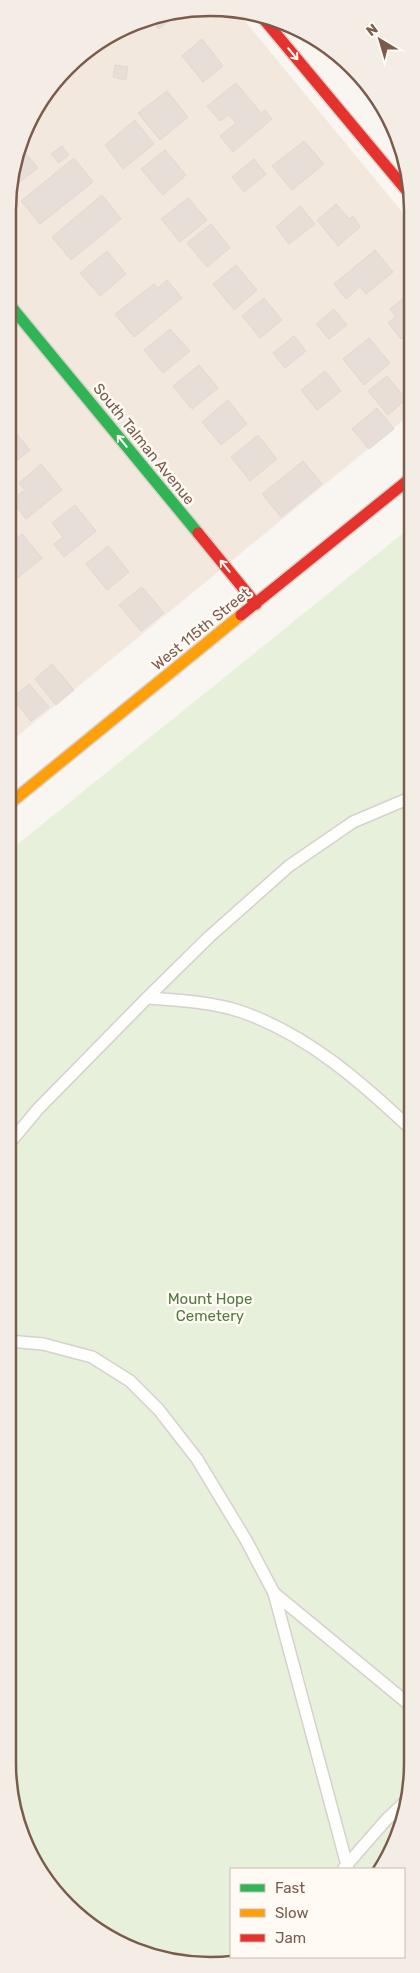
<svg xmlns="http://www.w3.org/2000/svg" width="420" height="1973" font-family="Rubik,sans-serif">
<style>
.residential{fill:#f2e8de}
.green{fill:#e7f0db}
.building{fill:#e6ded7;stroke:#e2d8d2}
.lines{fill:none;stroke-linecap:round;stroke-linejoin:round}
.lane-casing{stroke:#d7d1cb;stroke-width:14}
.fast-casing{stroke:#d9d2cb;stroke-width:14}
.slow-casing{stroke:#d9d2cb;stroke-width:14}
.jam-casing{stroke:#d9d2cb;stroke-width:14}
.lane{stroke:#fefefd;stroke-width:11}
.fast{stroke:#30b455;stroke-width:11}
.slow{stroke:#ff9f0a;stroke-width:11}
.jam{stroke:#e5322d;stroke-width:11}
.oneway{stroke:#fffaf3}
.labels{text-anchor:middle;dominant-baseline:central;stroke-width:5;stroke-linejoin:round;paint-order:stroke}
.street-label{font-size:15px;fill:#7a5c4d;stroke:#fffaf3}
.park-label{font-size:15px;fill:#537a41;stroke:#fffaf3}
.rim{fill:none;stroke:#7a5c4d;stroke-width:2.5}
</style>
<rect width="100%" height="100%" fill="#f9f5f0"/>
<path class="residential" d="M235 9 412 224V413L9 743V184L34 109 87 50 157 14Z"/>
<path class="green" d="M412 526 411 1789 391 1853 379 1869H231V1957H260L197 1965 132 1950 67 1906 23 1840 8 1763V852Z"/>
<g class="building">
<path d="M178 13 159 29 150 18 157 14Z"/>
<path d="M202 39 223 66 203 82 182 56Z"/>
<path d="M115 65 128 67 126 80 113 77Z"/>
<path d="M236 83 261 113 265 110 272 119 233 152 220 136 236 123 229 115 220 121 207 106Z"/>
<path d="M167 91 188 117 160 140 138 113Z"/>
<path d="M135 120 154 144 123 169 105 145Z"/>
<path d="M304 141 324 164 292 190 272 166Z"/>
<path d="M62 146 69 155 59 163 51 154Z"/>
<path d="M21 148 38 168 12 188 9 184Z"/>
<path d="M165 150 186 175 163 195 141 169Z"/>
<path d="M74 158 93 182 40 224 21 201Z"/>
<path d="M254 159 266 174 244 192 232 177Z"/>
<path d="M102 195 121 219 71 260 52 237Z"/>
<path d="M188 198 207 220 180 242 161 219Z"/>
<path d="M336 204 349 219 353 216 360 227 338 246 317 220Z"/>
<path d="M300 206 315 224 289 244 276 227Z"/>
<path d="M211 224 230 248 207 267 187 243Z"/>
<path d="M375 250 393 272 366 294 360 287 346 299 334 284Z"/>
<path d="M107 251 126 274 100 296 80 273Z"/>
<path d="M236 265 257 290 234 310 213 284Z"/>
<path d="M167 280 182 298 134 337 115 314 154 284 158 288Z"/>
<path d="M410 293 412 296V331L401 339 388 323 396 316 390 309Z"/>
<path d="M264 298 282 320 260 338 242 316Z"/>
<path d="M334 309 347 325 329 339 316 324Z"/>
<path d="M170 329 190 351 163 373 144 350Z"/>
<path d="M294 336 306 351 285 368 273 353Z"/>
<path d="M369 338 390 363 364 385 343 359Z"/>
<path d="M199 365 218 388 192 409 173 386Z"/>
<path d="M325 371 341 391 317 410 301 390Z"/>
<path d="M387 376 406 399 388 415 368 391Z"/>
<path d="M228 400 247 424 221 445 202 422Z"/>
<path d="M377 408 394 429 369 449 352 429Z"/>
<path d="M9 425 30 450 9 467Z"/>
<path d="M258 435 277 459 250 481 231 457Z"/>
<path d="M303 461 322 484 281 517 262 494Z"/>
<path d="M41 464 62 490 26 519 11 500 25 490 19 483Z"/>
<path d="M75 505 96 531 64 557 54 544 63 537 52 523Z"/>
<path d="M22 534 42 558 15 580 12 577 9 579V545Z"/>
<path d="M108 546 129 572 107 590 86 564Z"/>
<path d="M142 587 164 613 141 631 119 605Z"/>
<path d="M11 609 17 615 9 622V611Z"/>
<path d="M52 664 74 690 56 705 35 679Z"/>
<path d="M29 684 49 707 31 721 12 698Z"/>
</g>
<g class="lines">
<g class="lane-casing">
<g id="lane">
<path d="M147 998C177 1000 213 1002 242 1012 308 1035 361 1082 411 1129"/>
<path d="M8 1145 38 1109 147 998 209 937 289 866 353 822 412 797"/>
<path d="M8 1341 43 1344 92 1357 130 1381 159 1410 197 1459 246 1540 274 1593 348 1869"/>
<path d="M274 1593 411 1706"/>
<path d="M344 1868 386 1820 407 1800"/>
</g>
</g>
<g class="fast-casing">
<path id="fast" d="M9 304 198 533"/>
</g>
<g class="slow-casing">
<path id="slow" d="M9 804 241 615"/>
</g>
<g class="jam-casing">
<g id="jam">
<path d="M262 17 412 197"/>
<path d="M198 533 256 604"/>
<path d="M241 615 412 477"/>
</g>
</g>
<use href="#lane" class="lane"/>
<use href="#fast" class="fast"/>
<use href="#slow" class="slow"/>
<use href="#jam" class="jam"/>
</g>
<defs><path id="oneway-shaft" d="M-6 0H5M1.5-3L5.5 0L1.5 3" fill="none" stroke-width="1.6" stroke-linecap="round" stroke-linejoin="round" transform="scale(1.25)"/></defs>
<g class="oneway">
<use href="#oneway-shaft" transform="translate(293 54) rotate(50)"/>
<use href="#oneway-shaft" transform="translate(122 441) rotate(-129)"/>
<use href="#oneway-shaft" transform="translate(225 566) rotate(-129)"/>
</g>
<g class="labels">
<g class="street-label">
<text transform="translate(144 444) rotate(51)">South Talman Avenue</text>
<text transform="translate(201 629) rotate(-39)">West 115th Street</text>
</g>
<g class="park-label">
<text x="210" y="1299">Mount Hope<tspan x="210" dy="17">Cemetery</tspan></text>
</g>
</g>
<path d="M0 0H420V1973H0ZM210 16H210A194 194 0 0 1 404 210V1763A194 194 0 0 1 210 1957H210A194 194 0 0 1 16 1763V210A194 194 0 0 1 210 16Z" fill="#f4ede6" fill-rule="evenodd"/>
<path class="rim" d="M210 16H210A194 194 0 0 1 404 210V1763A194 194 0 0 1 210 1957H210A194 194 0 0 1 16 1763V210A194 194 0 0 1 210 16Z"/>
<rect x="230" y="1868" width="175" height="90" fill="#fffaf3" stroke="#cabbb1"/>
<rect x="240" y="1884" width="25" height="8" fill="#30b455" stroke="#cabbb1"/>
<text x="275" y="1893" font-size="15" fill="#7a5c4d">Fast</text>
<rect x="240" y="1909" width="25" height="8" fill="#ff9f0a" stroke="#cabbb1"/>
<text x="275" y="1918" font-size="15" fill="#7a5c4d">Slow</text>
<rect x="240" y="1934" width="25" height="8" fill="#e5322d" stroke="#cabbb1"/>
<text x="275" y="1943" font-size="15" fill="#7a5c4d">Jam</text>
<g transform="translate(380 40) rotate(322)" stroke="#fffaf3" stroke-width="4" paint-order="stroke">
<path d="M0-4L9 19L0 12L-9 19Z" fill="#7a5c4d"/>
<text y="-8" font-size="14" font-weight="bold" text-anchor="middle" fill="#7a5c4d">N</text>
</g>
</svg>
